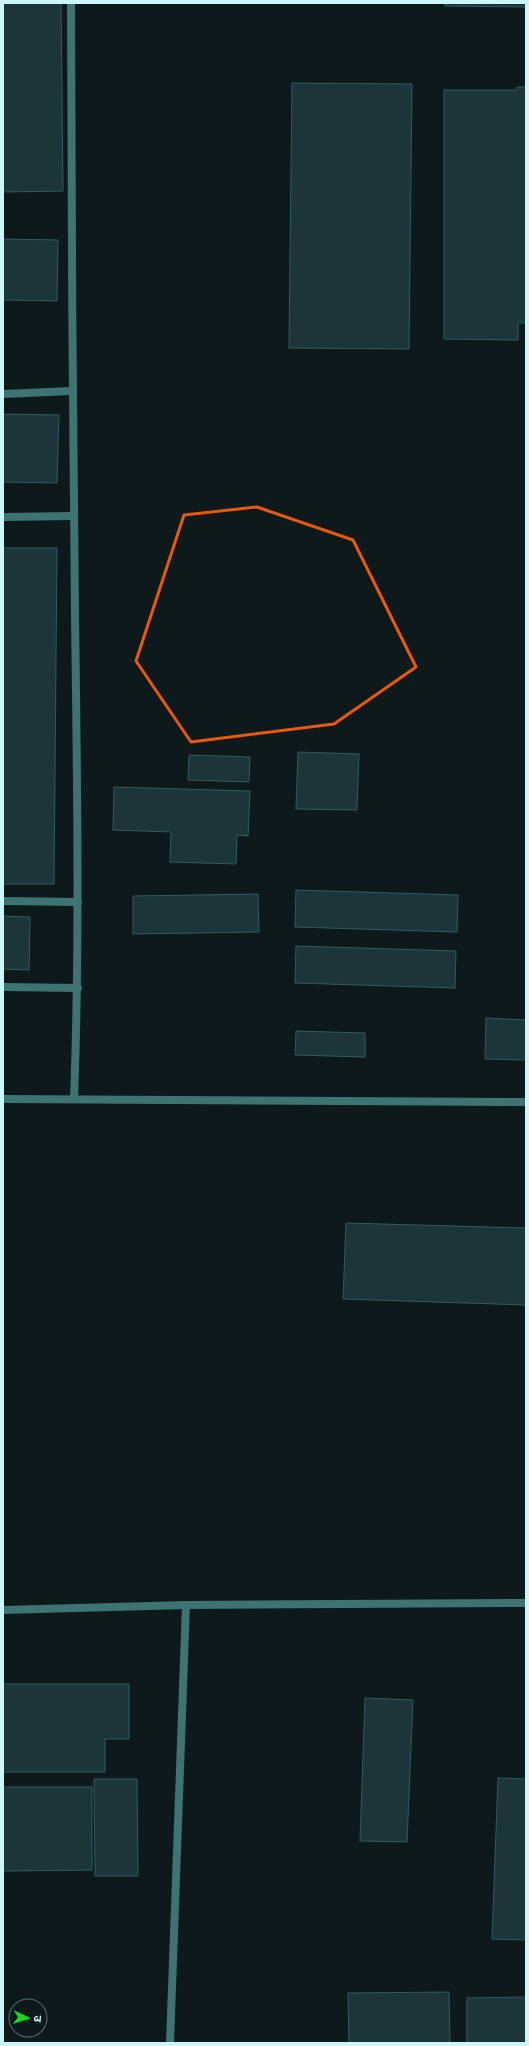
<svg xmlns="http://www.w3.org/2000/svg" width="529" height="2046" font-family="'Work Sans','Noto Sans Devanagari',sans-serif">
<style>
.building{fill:#1b3538;stroke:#305c62}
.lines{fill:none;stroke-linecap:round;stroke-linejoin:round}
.lane{stroke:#3d7371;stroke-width:8}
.marked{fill:none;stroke:#e8590c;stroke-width:3;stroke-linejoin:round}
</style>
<rect width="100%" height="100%" fill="#0d191a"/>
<g class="building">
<path d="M3 3H61L63 191 3 192Z"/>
<path d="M445 3H526V7L445 6Z"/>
<path d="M292 83 412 84 409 349 289 348Z"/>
<path d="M517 87H526V323H518V340L444 339V90H517Z"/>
<path d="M3 239 58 240 57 301 3 300Z"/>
<path d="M3 414 59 415 57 483 3 482Z"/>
<path d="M3 548H57L54 884H3Z"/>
<path d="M298 752 359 754 357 810 296 809Z"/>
<path d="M189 755 250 757 249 782 188 780Z"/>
<path d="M114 787 250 791 248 836 237 835 236 864 170 862 171 832 113 830Z"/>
<path d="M296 890 458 895 457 932 295 927Z"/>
<path d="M258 894 259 932 133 934V896Z"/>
<path d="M3 916 30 917 29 970 3 969Z"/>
<path d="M296 946 456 951 455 988 295 983Z"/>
<path d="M486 1018 526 1020V1060L485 1059Z"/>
<path d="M296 1031 365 1033V1057L295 1055Z"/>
<path d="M346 1223 526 1228V1305L343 1299Z"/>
<path d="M3 1684H129V1739H105V1772H3Z"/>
<path d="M365 1698 413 1700 407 1842 360 1841Z"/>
<path d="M498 1778 526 1779V1940L492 1939Z"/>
<path d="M94 1779H137L138 1876H95Z"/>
<path d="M3 1787H92V1870L3 1871Z"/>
<path d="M449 1992 450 2043H349L348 1993Z"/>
<path d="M526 1997V2043H467V1998Z"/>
</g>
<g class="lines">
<g class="lane">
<path d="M71 3C71 207 73 410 75 614 77 776 80 937 74 1099"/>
<path d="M3 394 72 391"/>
<path d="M3 517 74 516"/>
<path d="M3 901 78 902"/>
<path d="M3 987 78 988"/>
<path d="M3 1099 526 1102"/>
<path d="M3 1610 186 1605 526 1603"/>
<path d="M170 2043 186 1605"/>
</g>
</g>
<path class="marked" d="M257 507 353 540 416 667 334 724 191 742 136 661 184 515Z"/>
<rect width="529" height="2046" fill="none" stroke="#ccf7f9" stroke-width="8"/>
<g transform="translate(28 2018) rotate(94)"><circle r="19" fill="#0d191a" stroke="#597273"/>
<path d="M0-3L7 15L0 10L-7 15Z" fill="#1ad61d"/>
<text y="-6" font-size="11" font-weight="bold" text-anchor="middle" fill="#ccf7f9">उ</text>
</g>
</svg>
